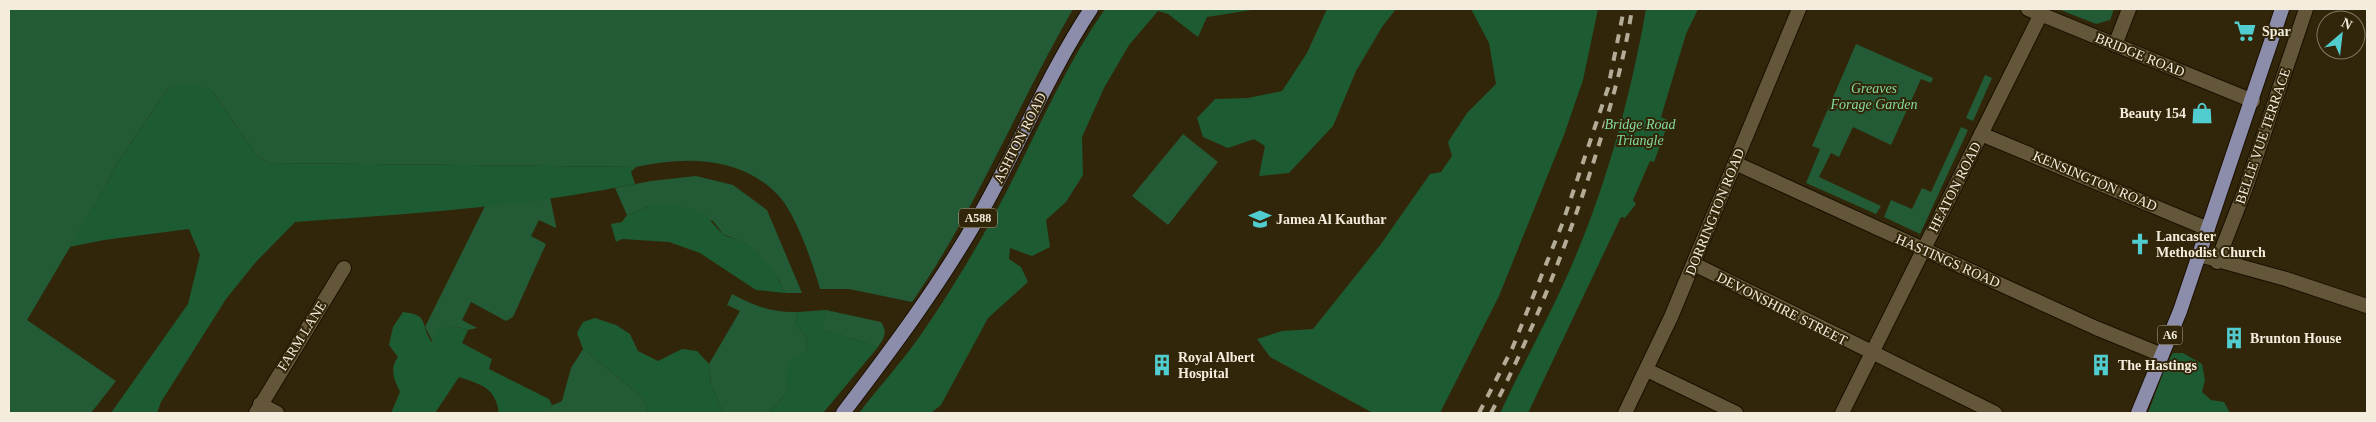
<svg xmlns="http://www.w3.org/2000/svg" width="2376" height="422" font-family="Georgia,serif">
<style>
.green{fill:#225b35}
.forest{fill:#1d5b33}
.lines{fill:none;stroke-linecap:round;stroke-linejoin:round}
.minor-casing{stroke:#1a0f00;stroke-width:16}
.tertiary-casing{stroke:#1a0f00;stroke-width:16}
.primary-casing{stroke:#1a0f00;stroke-width:16}
.minor{stroke:#635639;stroke-width:14}
.tertiary{stroke:#635639;stroke-width:14}
.primary{stroke:#8b8dab;stroke-width:14}
.rail{stroke:#b5ac98;stroke-width:4;stroke-dasharray:9 9;stroke-linecap:butt}
.labels{text-anchor:middle;dominant-baseline:central;stroke-width:4;stroke-linejoin:round;paint-order:stroke}
.shield{fill:#32260a;stroke:#bab19d;stroke-width:1}
.shield-label{font-size:12px;font-weight:bold;fill:#f4ecdc}
.poi-label{font-size:14px;font-weight:bold;fill:#f4ecdc;stroke:#32260a;text-anchor:start}
.street-label{font-size:14px;fill:#f4ecdc;stroke:#32260a}
.park-label{font-size:14px;font-style:italic;fill:#84da9c;stroke:#32260a}
</style>
<rect width="100%" height="100%" fill="#32260a"/>
<g class="green">
<path d="M9 9H1073C1017 106 976 210 912 302L849 289H820C813 264 796 214 778 195 741 156 685 156 636 167L270 163 257 156 211 89 168 88 116 165 105 188 27 320 116 381 91 413H9Z"/>
<path d="M2058 9H2114L2110 20 2096 24Z"/>
<path d="M1856 44 1933 78 1931 83 1921 79 1891 145 1853 127 1839 157 1831 153 1819 177 1881 206 1876 214 1806 183 1820 149 1812 146Z"/>
<path d="M1985 75 1992 78 1973 121 1966 118Z"/>
<path d="M1961 127 1968 130 1920 234 1884 217 1891 200 1912 209 1922 188 1931 192Z"/>
<path d="M1183 134 1218 162 1168 225 1132 196Z"/>
<path d="M696 176 733 185 767 210 802 293H785L779 280 758 254 743 242 723 234 713 221 649 206 627 215 615 188 651 181Z"/>
<path d="M550 197 556 226V228L539 220 531 236 546 244 513 317 506 321 471 302 462 320 477 328 468 330 454 326 436 337 433 342 425 327 485 206Z"/>
<path d="M732 294C754 306 773 313 798 312L795 322 806 337 807 352 786 373 788 389 777 405 768 413H723L711 385 709 364 740 311 727 305Z"/>
<path d="M826 310 881 322C888 333 884 338 878 347L821 329Z"/>
<path d="M583 349 642 397 649 413H541L548 407 562 401 571 368Z"/>
</g>
<g class="forest">
<path d="M1105 9H1258L1207 17 1198 37 1168 14 1158 11 1129 45 1104 88 1082 137 1083 175 1066 202 1046 220 1050 247 1032 256 1010 248 1009 259 1021 267 1028 282 988 318 941 405 931 413H859C879 387 901 363 920 336 947 297 977 248 999 206 1034 140 1062 70 1105 9Z"/>
<path d="M1327 9H1396L1382 27 1356 71 1333 126 1289 173 1259 176 1265 146 1254 139 1228 148 1203 137 1197 118 1215 99 1248 98 1282 91 1307 53Z"/>
<path d="M1471 9H1598L1583 80 1564 135 1499 296 1440 413H1373L1270 357 1257 339 1282 331 1313 329 1381 244 1430 174 1441 172 1452 156 1448 142 1467 113 1496 84 1489 43Z"/>
<path d="M1646 9H1698L1686 34 1661 117 1669 121 1654 162 1650 161 1633 200 1636 204 1625 218 1621 217 1528 413H1500C1524 362 1552 312 1574 260 1608 180 1631 94 1646 9Z"/>
<path d="M185 83 211 89 257 156 270 163 636 167 631 172 635 184C523 207 408 214 295 222L255 263 226 299 161 402 157 413H111L188 304 200 255 189 229 104 240 69 247 105 188 116 165 168 88Z"/>
<path d="M649 206C664 206 681 205 696 210 708 215 713 225 722 233 727 238 737 238 743 242 761 253 777 274 785 293L756 290 700 253 669 242 622 239 616 242 611 224 622 222 627 215Z"/>
<path d="M826 310 822 329 878 347 823 413H768L777 405 788 389 785 373 794 356 807 351 806 337 795 322 798 312Z"/>
<path d="M403 312C431 315 419 325 432 342L439 329 454 326 468 330 462 343 492 359 489 369 549 399 552 405 541 413H499C495 387 482 385 459 377L435 413H391L400 392C394 379 389 369 398 357L389 345 393 327Z"/>
<path d="M595 318 616 325 630 334 638 351 658 361 682 349 697 351 709 364 711 385 723 413H649L642 397 583 349 577 333 583 322Z"/>
<path d="M2173 353H2183L2202 364 2205 380 2202 392 2211 400 2224 402 2230 413H2148L2166 365Z"/>
</g>
<g class="lines">
<g class="minor-casing">
<g id="minor">
<path d="M2115 45 2129 9"/>
<path d="M1981 134 2208 229"/>
<path d="M1735 163 2096 328 2162 355"/>
<path d="M2199 255 2286 279 2367 306"/>
<path d="M2217 262 2246 187 2306 9"/>
<path d="M1694 264 1995 413"/>
<path d="M1647 370 1736 413"/>
<path d="M260 404 277 413"/>
<path d="M256 413 344 268"/>
<path d="M1625 413 1671 317 1799 9"/>
<path d="M1842 413 2041 14"/>
</g>
</g>
<g class="tertiary-casing">
<path id="tertiary" d="M2028 9 2253 101"/>
</g>
<g class="primary-casing">
<g id="primary">
<path d="M843 413C891 350 939 286 979 216 1018 148 1048 74 1091 9"/>
<path d="M2138 413 2180 311 2282 9"/>
</g>
</g>
<use href="#minor" class="minor"/>
<use href="#tertiary" class="tertiary"/>
<use href="#primary" class="primary"/>
<g class="rail">
<path d="M1479 413 1512 349 1563 222 1608 88 1624 9"/>
<path d="M1491 413C1532 334 1564 252 1592 167 1608 115 1624 63 1632 9"/>
</g>
</g>
<defs>
<g id="supermarket-bare" transform="scale(1.725)"><path d="M-6-5.5h2.5l.6 2H6L4.5 2H-2.5L-4.4-4H-6ZM-1.5 3.2a1.3 1.3 0 1 0 .1 0ZM3 3.2a1.3 1.3 0 1 0 .1 0Z" fill="#52cdcf" stroke="#32260a" stroke-width="2.5" paint-order="stroke"/></g>
<g id="shop-bare" transform="scale(1.725)"><path d="M-5-2.5h2.3a2.7 3.5 0 0 1 5.4 0H5L5.5 6h-11ZM-1.5-2.5h3a1.5 2.3 0 0 0-3 0Z" fill="#52cdcf" stroke="#32260a" stroke-width="2.5" paint-order="stroke"/></g>
<g id="school-bare" transform="scale(1.725)"><path d="M0-5L7-2L0 1L-7-2ZM-4 1L0 2.5L4 1V4Q0 6-4 4Z" fill="#52cdcf" stroke="#32260a" stroke-width="2.5" paint-order="stroke"/></g>
<g id="church-bare" transform="scale(1.725)"><path d="M-1.2-6h2.4v3.5h3.3v2.4h-3.3V6h-2.4V-.1h-3.3v-2.4h3.3Z" fill="#52cdcf" stroke="#32260a" stroke-width="2.5" paint-order="stroke"/></g>
<g id="building-bare" transform="scale(1.725)"><path d="M-4-6H4V6H1V3H-1V6H-4ZM-2.5-4.3h1.7v1.8h-1.7ZM.8-4.3h1.7v1.8H.8ZM-2.5-1h1.7V.8h-1.7ZM.8-1h1.7V.8H.8Z" fill="#52cdcf" stroke="#32260a" stroke-width="2.5" paint-order="stroke"/></g>
</defs>
<g fill-rule="evenodd">
<use href="#supermarket-bare" x="2245" y="31"/>
<use href="#shop-bare" x="2202" y="113"/>
<use href="#school-bare" x="1260" y="219"/>
<use href="#church-bare" x="2140" y="244"/>
<use href="#building-bare" x="2234" y="338"/>
<use href="#building-bare" x="1162" y="365"/>
<use href="#building-bare" x="2101" y="365"/>
</g>
<g class="labels">
<g class="shield">
<rect x="959" y="208.5" width="38" height="19" rx="4"/>
<rect x="2157.5" y="325.5" width="25" height="19" rx="4"/>
</g>
<g class="shield-label">
<text x="978" y="218">A588</text>
<text x="2170" y="335">A6</text>
</g>
<g class="poi-label">
<text x="2262" y="31">Spar</text>
<text x="2186" y="113" text-anchor="end">Beauty 154</text>
<text x="1276" y="219">Jamea Al Kauthar</text>
<text x="2156" y="236">Lancaster<tspan x="2156" dy="16">Methodist Church</tspan></text>
<text x="2250" y="338">Brunton House</text>
<text x="1178" y="357">Royal Albert<tspan x="1178" dy="16">Hospital</tspan></text>
<text x="2118" y="365">The Hastings</text>
</g>
<g class="street-label">
<text transform="translate(2140 55) rotate(22)">BRIDGE ROAD</text>
<text transform="translate(2263 136) rotate(-71)">BELLE VUE TERRACE</text>
<text transform="translate(1020 138) rotate(-63)">ASHTON ROAD</text>
<text transform="translate(2095 181) rotate(23)">KENSINGTON ROAD</text>
<text transform="translate(1955 187) rotate(-63)">HEATON ROAD</text>
<text transform="translate(1715 212) rotate(-68)">DORRINGTON ROAD</text>
<text transform="translate(1948 261) rotate(24)">HASTINGS ROAD</text>
<text transform="translate(1782 309) rotate(27)">DEVONSHIRE STREET</text>
<text transform="translate(302 336) rotate(-58)">FARM LANE</text>
</g>
<g class="park-label">
<text x="1874" y="88">Greaves<tspan x="1874" dy="16">Forage Garden</tspan></text>
<text x="1640" y="124">Bridge Road<tspan x="1640" dy="16">Triangle</tspan></text>
</g>
</g>
<rect width="2376" height="422" fill="none" stroke="#f4ecdc" stroke-width="20"/>
<g transform="translate(2341 35) rotate(28)"><circle r="24" fill="#32260a" stroke="#80755e"/>
<path d="M0-4L9 19L0 12L-9 19Z" fill="#52cdcf"/>
<text y="-8" font-size="14" font-weight="bold" text-anchor="middle" fill="#f4ecdc">N</text>
</g>
</svg>
